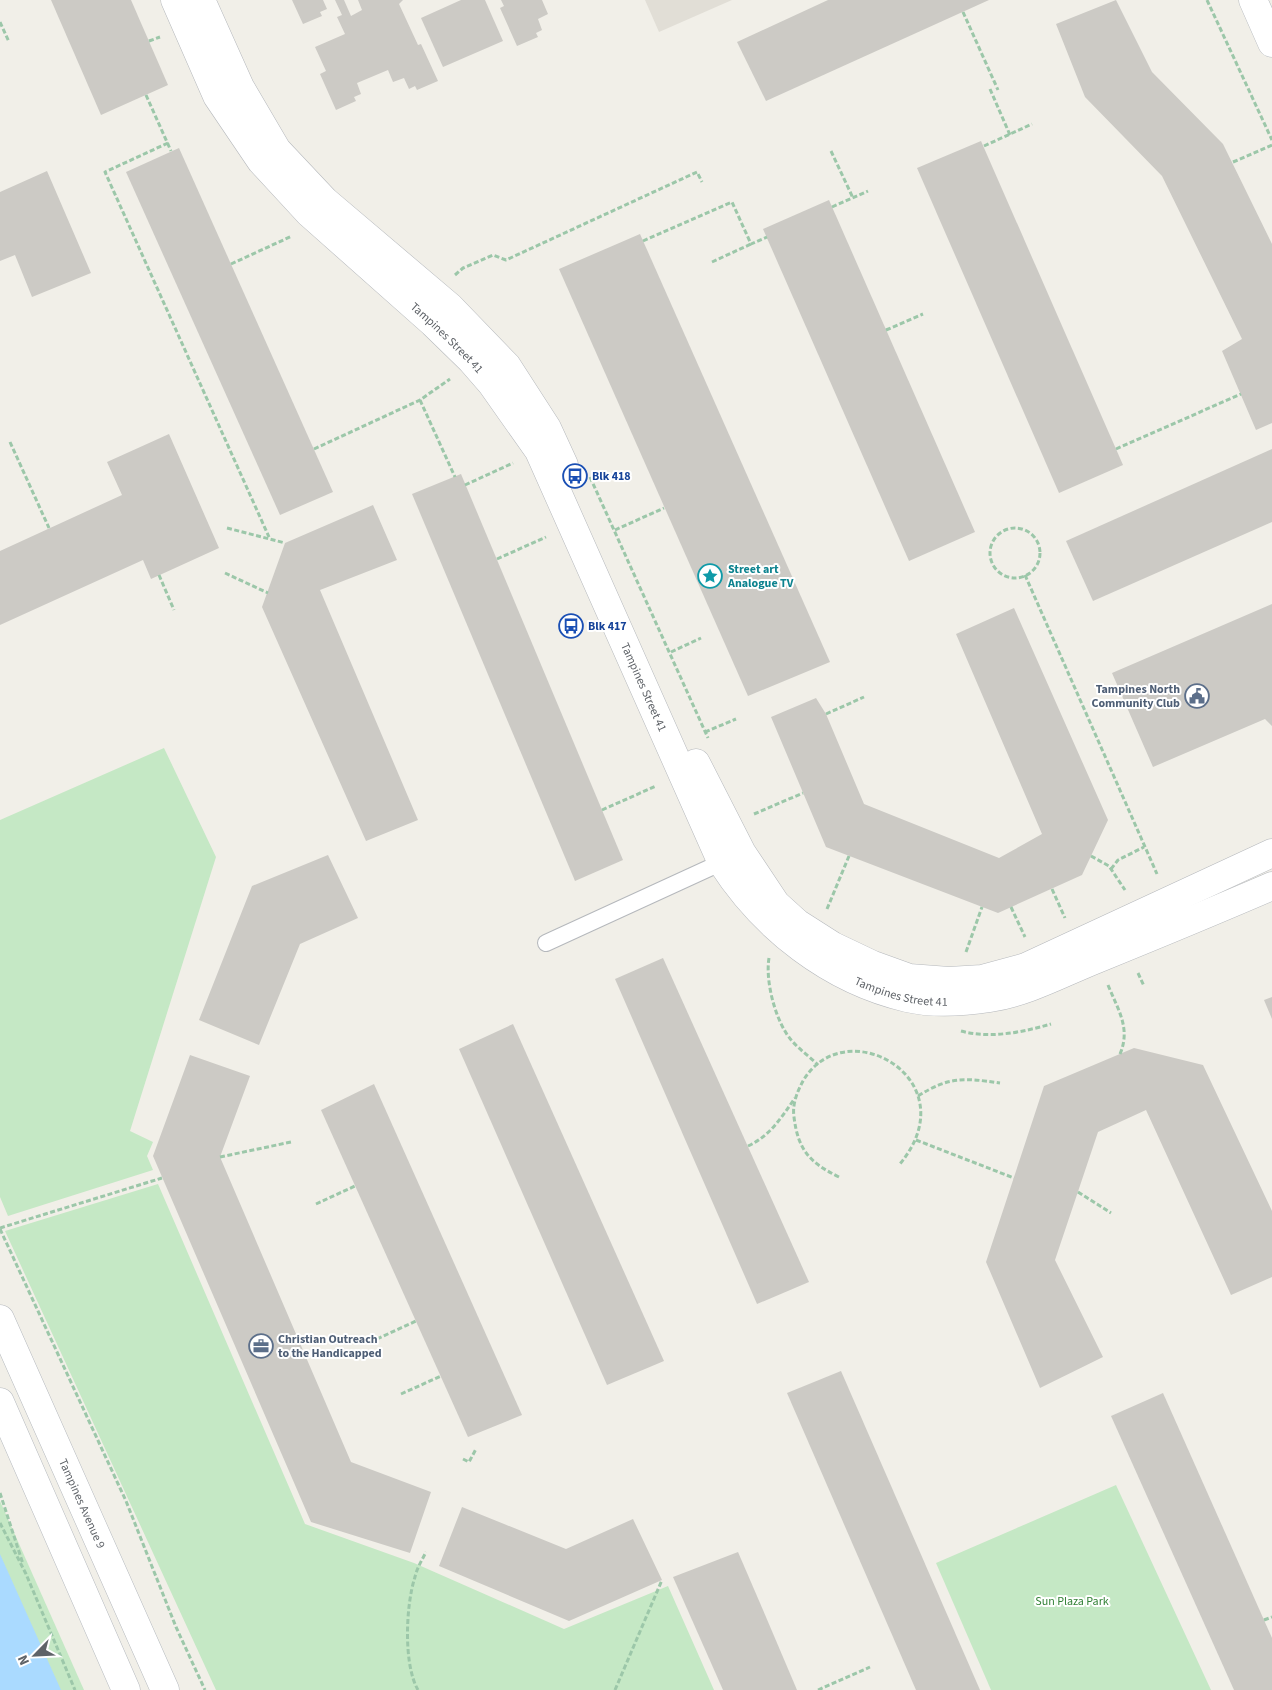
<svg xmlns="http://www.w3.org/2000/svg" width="1272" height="1690" font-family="'Source Sans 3',sans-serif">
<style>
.education{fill:#e1ded6}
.green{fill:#c5e8c5}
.water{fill:#aadaff}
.building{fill:#cccac5}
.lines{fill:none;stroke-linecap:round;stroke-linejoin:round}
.lane-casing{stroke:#b5b8bc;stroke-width:18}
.street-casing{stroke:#b5b8bc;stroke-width:29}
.secondary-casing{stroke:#b6babf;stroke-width:29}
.path{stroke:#9cc7a9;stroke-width:3;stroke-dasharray:5 2.5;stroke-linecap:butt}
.lane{stroke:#fff;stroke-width:16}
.street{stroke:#fff;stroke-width:28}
.secondary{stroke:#fff;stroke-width:28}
.labels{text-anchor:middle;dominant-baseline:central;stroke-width:4;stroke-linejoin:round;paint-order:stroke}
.street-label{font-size:12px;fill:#5f6368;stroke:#fff}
.transit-label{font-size:12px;font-weight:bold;fill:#164399;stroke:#fff;text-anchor:start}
.culture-label{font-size:12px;font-weight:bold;fill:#0d838f;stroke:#fff;text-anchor:start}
.service-label{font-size:12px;font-weight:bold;fill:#4e5e75;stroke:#fff;text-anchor:end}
.park-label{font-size:12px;fill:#348238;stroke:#fff}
</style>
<rect width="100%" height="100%" fill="#f1efe8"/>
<path class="education" d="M645 0H732L659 32Z"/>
<g class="green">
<path d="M164 748 216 857 130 1131 153 1142 147 1156 153 1170 8 1216 0 1197V820Z"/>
<path d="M158 1184 305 1524 414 1563 564 1629 668 1586 714 1690H216L5 1231Z"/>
<path d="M1116 1485 1211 1690H991L936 1563Z"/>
<path d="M0 1501 84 1690H0Z"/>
</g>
<path class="water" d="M0 1554 61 1690H0Z"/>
<g class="building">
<path d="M51 0H131L168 85 101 115Z"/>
<path d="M292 0H323L327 9 320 12 322 16 303 24Z"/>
<path d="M335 0H344L351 16 362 10 358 0H403L399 4 418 45 421 44 438 81 417 90 415 86 409 89 404 78 393 82 388 70 357 83 361 94 354 97 356 101 336 110 320 74 326 71 315 47 345 34 337 17 342 15Z"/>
<path d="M461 0H485L503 41 443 67 421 18Z"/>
<path d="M501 0H542L548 14 538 19 542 30 536 33 538 37 517 46 500 8 504 6Z"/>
<path d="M828 0H989L766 101 737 42Z"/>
<path d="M1116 0 1152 72 1223 144 1272 244V423L1256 430 1222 351 1242 339 1162 176 1085 97 1056 24Z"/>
<path d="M981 141 1123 465 1059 493 917 168Z"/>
<path d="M179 148 333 492 280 515 126 172Z"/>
<path d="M47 171 91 273 32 297 15 255 0 261V192Z"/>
<path d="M829 200 975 532 909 561 763 229Z"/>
<path d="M640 234 830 662 748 696 559 269Z"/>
<path d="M169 434 219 548 151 579 143 560 0 625V551L122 495 107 462Z"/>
<path d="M1272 449V522L1093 601 1066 541Z"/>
<path d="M461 474 623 860 575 881 412 494Z"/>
<path d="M373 505 397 560 320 590 418 820 366 841 262 607 285 543Z"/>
<path d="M1272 604V726L1265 719 1153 767 1112 673Z"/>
<path d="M1014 608 1108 820 1082 875 998 913 826 847 771 717 816 698 826 714 864 804 999 858 1042 834 956 634Z"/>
<path d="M328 855 358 918 300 944 259 1045 199 1020 252 886Z"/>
<path d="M663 958 809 1282 757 1304 615 979Z"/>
<path d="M1272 997V1019L1264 1000Z"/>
<path d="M513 1024 664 1361 607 1385 459 1049Z"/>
<path d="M1134 1048 1203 1065 1272 1211V1277L1231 1295 1146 1110 1098 1132 1055 1260 1103 1357 1040 1388 986 1262 1044 1086Z"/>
<path d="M190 1055 250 1076 220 1157 351 1462 431 1492 410 1553 311 1522 153 1156Z"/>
<path d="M374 1084 522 1415 468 1437 321 1110Z"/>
<path d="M841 1371 980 1690H916L787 1393Z"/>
<path d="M1163 1393 1272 1638V1690H1234L1111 1416Z"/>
<path d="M462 1507 566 1549 633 1519 662 1580 569 1621 439 1566Z"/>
<path d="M738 1552 763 1610 797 1690H723L673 1577Z"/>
</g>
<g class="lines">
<g class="lane-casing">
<path id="lane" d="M546 943 729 859"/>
</g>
<g class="street-casing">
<g id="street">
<path id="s1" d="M175 0 217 96 261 161 309 213 433 323 471 360 491 383 539 451 722 863C764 928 830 980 907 998 933 1004 964 1002 990 998 1028 992 1062 973 1097 959 1156 935 1214 911 1272 886"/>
<path d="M201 0 240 87 277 150 325 201 450 307 507 366 547 428 564 465"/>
<path d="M696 763 742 853 776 904 797 923 833 946 873 965 909 978 949 981 982 979 1026 967 1272 853"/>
</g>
</g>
<g class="secondary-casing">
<g id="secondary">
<path d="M1253 0 1272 43"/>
<path id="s2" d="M0 1319 165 1690"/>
<path d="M0 1402 126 1690"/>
</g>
</g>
<g class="path">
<path d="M1207 0 1272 140"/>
<path d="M963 12 998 90"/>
<path d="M0 22 9 42"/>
<path d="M149 41 160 37"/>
<path d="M990 89 1010 135"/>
<path d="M146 95 171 151"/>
<path d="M168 143 105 172 269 537"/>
<path d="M984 146 1032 124"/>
<path d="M831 151 853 198"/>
<path d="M1233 162 1272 145"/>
<path d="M832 207 868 191"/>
<path d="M643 241 732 202 751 244 767 237"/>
<path d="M712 262 751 244"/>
<path d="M231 264 292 236"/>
<path d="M455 275 463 268 493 255 506 260 697 172 702 182"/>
<path d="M886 330 923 314"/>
<path d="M420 400 455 477"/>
<path d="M10 442 49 528"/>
<path d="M314 449 420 400 450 379"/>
<path d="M1116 449 1241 394"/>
<path d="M590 477 708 738"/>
<path d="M465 485 513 463"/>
<path d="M227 528 285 543"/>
<circle cx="1015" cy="553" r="25"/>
<path d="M615 530 664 508"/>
<path d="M497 559 546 537"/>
<path d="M225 573 268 593"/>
<path d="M159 575 174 610"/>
<path d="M1025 575 1157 874"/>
<path d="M671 652 701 638"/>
<path d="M826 714 864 697"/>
<path d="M705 732 736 719"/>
<path d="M602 810 656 786"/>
<path d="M754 814 803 793"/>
<path d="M1091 856 1109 866 1125 890"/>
<path d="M1111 869 1118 860 1144 847"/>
<path d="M1052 889 1065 918"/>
<path d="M1011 907 1025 937"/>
<path d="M827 909 849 856"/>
<path d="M966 952 982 907"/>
<path d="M769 958C765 982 776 1023 792 1041 800 1050 810 1057 818 1065"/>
<path d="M1138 973 1144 986"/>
<path d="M1108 985C1118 1010 1131 1028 1120 1054"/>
<path d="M961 1031C991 1039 1023 1032 1051 1024"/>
<path d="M918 1096C950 1076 964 1078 1000 1083"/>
<path d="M916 1140 1014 1178"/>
<path d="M748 1146C770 1136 781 1118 795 1098"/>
<path d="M220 1157 291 1142"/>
<path d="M839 1177C810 1163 798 1150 794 1117 792 1105 797 1092 803 1081 845 1009 971 1080 899 1165"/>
<path d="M1078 1192 1111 1213"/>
<path d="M316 1204 355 1186"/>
<path d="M0 1228 162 1178"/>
<path d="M0 1229 126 1501 176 1627 205 1690"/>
<path d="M377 1339 416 1321"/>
<path d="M401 1394 441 1376"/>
<path d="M463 1459 469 1462 476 1449"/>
<path d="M0 1493 23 1564"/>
<path d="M0 1523 26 1574 75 1690"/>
<path d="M1264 1620 1272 1617"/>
<path d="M418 1690C403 1664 406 1604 415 1577 417 1568 422 1560 426 1552"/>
<path d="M615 1690 662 1580"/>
<path d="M818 1690 870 1667"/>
</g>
<use href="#lane" class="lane"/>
<use href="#street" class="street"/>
<use href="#secondary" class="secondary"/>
</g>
<defs>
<g id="bus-ring" transform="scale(1.25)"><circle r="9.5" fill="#fff" stroke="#1a4fb4" stroke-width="1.5"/><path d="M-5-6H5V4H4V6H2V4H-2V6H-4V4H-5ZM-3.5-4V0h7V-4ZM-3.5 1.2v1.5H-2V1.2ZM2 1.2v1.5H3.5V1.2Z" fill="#1a4fb4"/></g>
<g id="sight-ring" transform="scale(1.25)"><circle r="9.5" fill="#fff" stroke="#0f9aa8" stroke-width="1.5"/><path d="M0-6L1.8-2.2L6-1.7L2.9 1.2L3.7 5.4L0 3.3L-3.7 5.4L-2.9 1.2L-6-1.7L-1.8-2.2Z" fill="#0f9aa8"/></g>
<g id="civic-ring" transform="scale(1.25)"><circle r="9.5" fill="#fff" stroke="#5c6f8a" stroke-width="1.5"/><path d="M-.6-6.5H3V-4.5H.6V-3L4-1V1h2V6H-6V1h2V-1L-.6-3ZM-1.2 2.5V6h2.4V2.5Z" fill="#5c6f8a"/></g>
<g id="office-ring" transform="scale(1.25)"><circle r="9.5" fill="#fff" stroke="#5c6f8a" stroke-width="1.5"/><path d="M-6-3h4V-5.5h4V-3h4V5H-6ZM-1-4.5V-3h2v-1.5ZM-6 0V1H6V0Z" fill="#5c6f8a"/></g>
</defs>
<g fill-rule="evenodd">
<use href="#bus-ring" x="575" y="476"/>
<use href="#sight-ring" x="710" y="576"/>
<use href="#bus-ring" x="571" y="626"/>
<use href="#civic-ring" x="1197" y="696"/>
<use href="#office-ring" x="261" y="1346"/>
</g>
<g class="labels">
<g class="street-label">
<text stroke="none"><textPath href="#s1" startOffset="440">Tampines Street 41</textPath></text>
<text stroke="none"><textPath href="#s1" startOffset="845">Tampines Street 41</textPath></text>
<text stroke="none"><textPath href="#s1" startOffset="1265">Tampines Street 41</textPath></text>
<text stroke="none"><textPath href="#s2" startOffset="202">Tampines Avenue 9</textPath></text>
</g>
<g class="transit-label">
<text x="592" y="476">Blk 418</text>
<text x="588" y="626">Blk 417</text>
</g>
<g class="culture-label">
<text x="728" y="569">Street art<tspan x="728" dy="14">Analogue TV</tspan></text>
</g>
<g class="service-label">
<text x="1180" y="689">Tampines North<tspan x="1180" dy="14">Community Club</tspan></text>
<text x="278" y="1339" text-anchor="start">Christian Outreach<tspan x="278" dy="14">to the Handicapped</tspan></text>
</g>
<g class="park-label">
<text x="1072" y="1601">Sun Plaza Park</text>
</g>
</g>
<g transform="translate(35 1655) rotate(246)" stroke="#ffffff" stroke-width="4" paint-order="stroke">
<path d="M0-4L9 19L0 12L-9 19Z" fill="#5f6368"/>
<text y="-8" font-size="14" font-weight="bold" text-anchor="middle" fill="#5f6368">N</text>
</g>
</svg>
